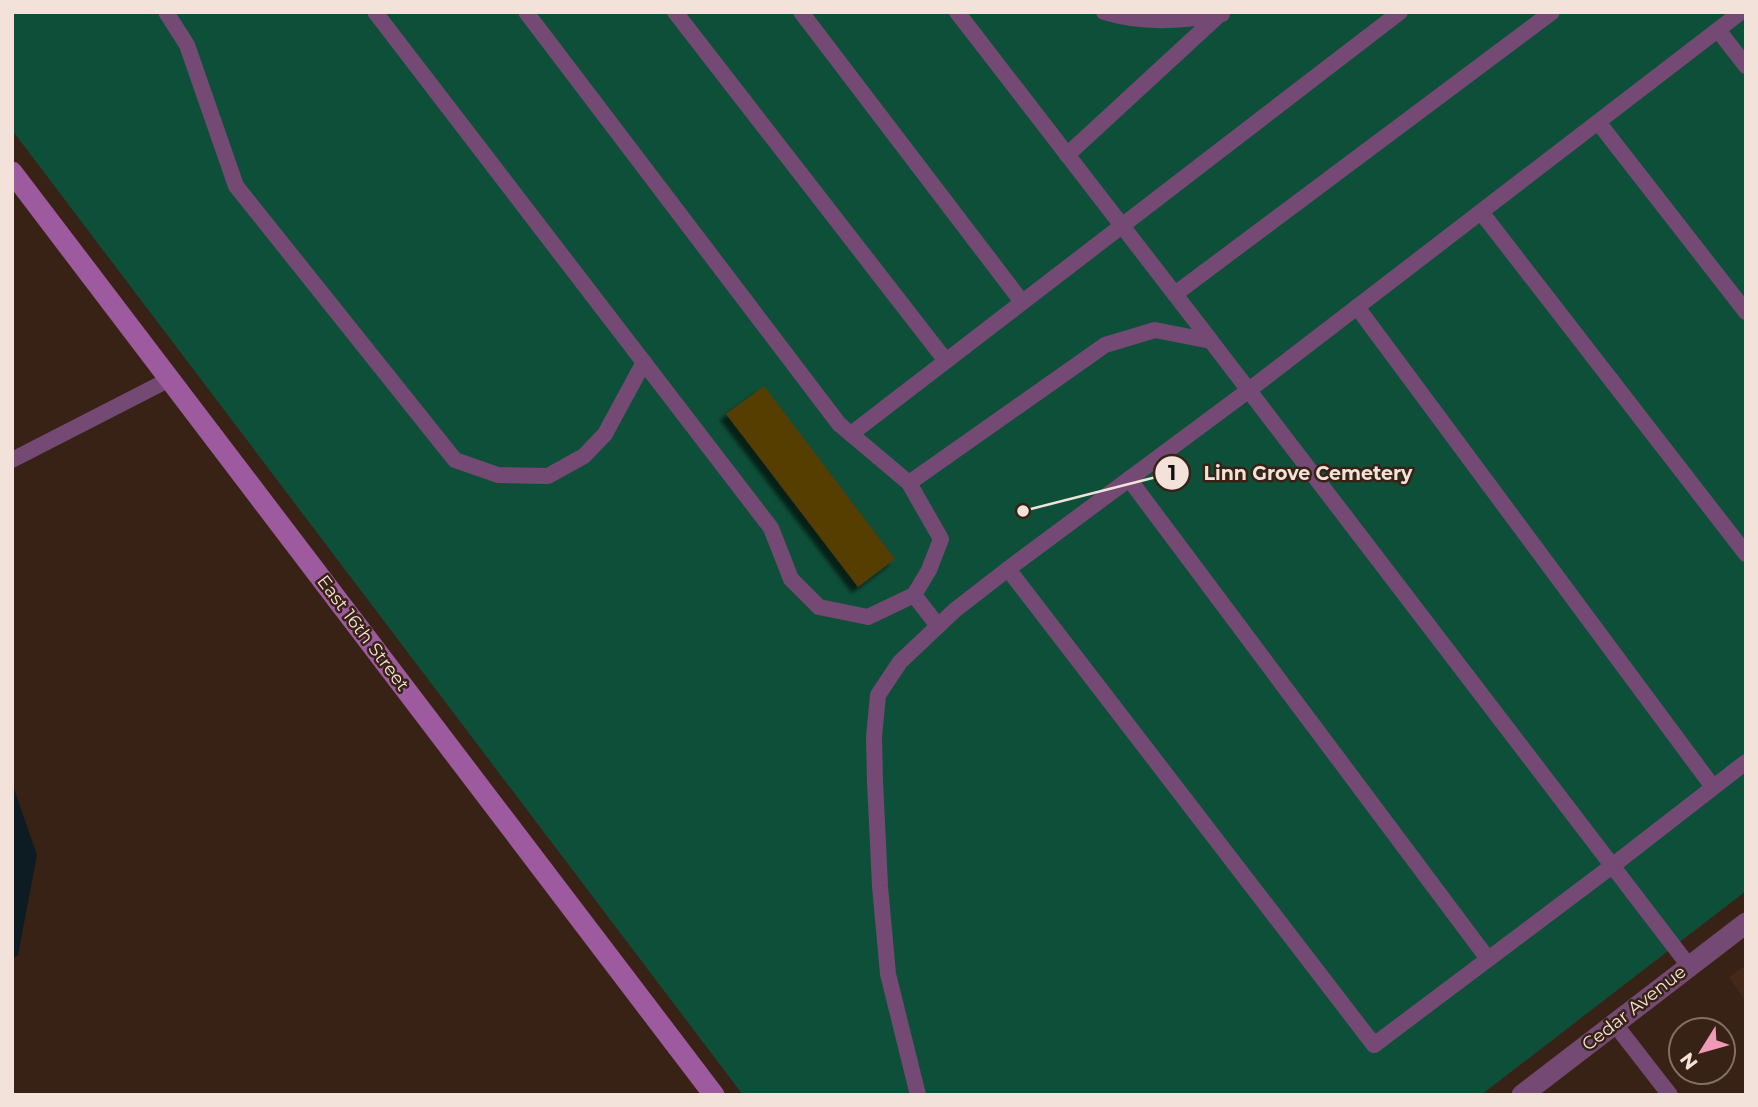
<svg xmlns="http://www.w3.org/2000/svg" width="1758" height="1107" font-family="Montserrat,sans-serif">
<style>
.built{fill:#452918}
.green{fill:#0e4f39}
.water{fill:#0d1c23}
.building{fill:#563c05;filter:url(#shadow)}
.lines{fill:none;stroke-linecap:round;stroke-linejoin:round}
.lane{stroke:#744a74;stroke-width:16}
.street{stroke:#744a74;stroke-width:21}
.secondary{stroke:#9d5a9e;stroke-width:21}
.labels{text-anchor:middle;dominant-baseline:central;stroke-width:5;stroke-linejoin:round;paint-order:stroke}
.street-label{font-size:18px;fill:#f2e2da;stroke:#382215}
.leader{fill:none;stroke:#f2e2da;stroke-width:2.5}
.callout-dot{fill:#f2e2da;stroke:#382215;stroke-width:2.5}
.mark-label{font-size:21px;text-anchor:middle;font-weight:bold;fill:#111}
.callout-label{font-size:19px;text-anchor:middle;font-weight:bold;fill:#f2e2da;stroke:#382215;stroke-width:5;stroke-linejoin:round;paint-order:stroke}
</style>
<defs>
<filter id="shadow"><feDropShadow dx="-6" dy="6" stdDeviation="2" flood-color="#0009"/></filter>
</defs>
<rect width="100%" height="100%" fill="#382215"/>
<path class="built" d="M1746 965V1002L1729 977Z"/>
<path class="green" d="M12 12H1746V891L1481 1095H743L12 130Z"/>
<path class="water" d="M12 783 37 855 18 955 12 959Z"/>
<path class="building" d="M764 386 895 559 858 587 726 414Z"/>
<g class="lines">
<g class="lane">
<path d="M166 12 187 45 236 186 455 460 498 475 548 476 584 456 605 434 644 362"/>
<path d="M375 12 771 528 791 579 819 607 868 617 914 595 929 570 941 539 909 483 839 424 526 12"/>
<path d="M675 12 946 361"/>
<path d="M801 12 1022 302"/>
<path d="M957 12 1211 341"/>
<path d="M1104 12C1141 24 1185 21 1222 14"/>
<path d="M1718 30 1746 66"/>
<path d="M1598 122 1746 312"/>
<path d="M1067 155 1220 14"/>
<path d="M1481 212 1746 554"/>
<path d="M1175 294 1552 12"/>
<path d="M1357 307 1713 787"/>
<path d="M851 434 1400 12"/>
<path d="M12 460 170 379"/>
<path d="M1129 479 1488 959"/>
<path d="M909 483 1105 345 1155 330 1211 341 1689 966"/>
<path d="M1008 569 1374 1045 1612 866 1746 762"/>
<path d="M914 595 938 626"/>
<path d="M1614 1023 1670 1095"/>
<path d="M918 1095 888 974 880 886 875 781 874 737 878 695 900 662 955 610 1008 569 1249 390 1741 12"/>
</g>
<path class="street" d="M1522 1095 1746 923"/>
<path class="secondary" d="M12 172 714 1095"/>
</g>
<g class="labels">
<g class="street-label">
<text transform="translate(363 633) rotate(53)">East 16th Street</text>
<text transform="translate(1634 1008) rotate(-38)">Cedar Avenue</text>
</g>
</g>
<path class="leader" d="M1023 511L1172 473"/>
<g class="callout-dot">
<circle cx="1023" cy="511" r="7"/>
<circle cx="1172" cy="473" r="18"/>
</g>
<g class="mark-label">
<text x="1172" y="480">1</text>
</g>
<g class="callout-label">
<text x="1308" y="480">Linn Grove Cemetery</text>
</g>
<rect width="1758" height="1107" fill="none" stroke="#f2e2da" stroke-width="28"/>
<g transform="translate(1702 1051) rotate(233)"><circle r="33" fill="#382215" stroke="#826f64" stroke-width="2"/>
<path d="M0-5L12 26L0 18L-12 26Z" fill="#f09ab5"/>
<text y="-10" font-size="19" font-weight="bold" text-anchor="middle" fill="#f2e2da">N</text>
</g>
</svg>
